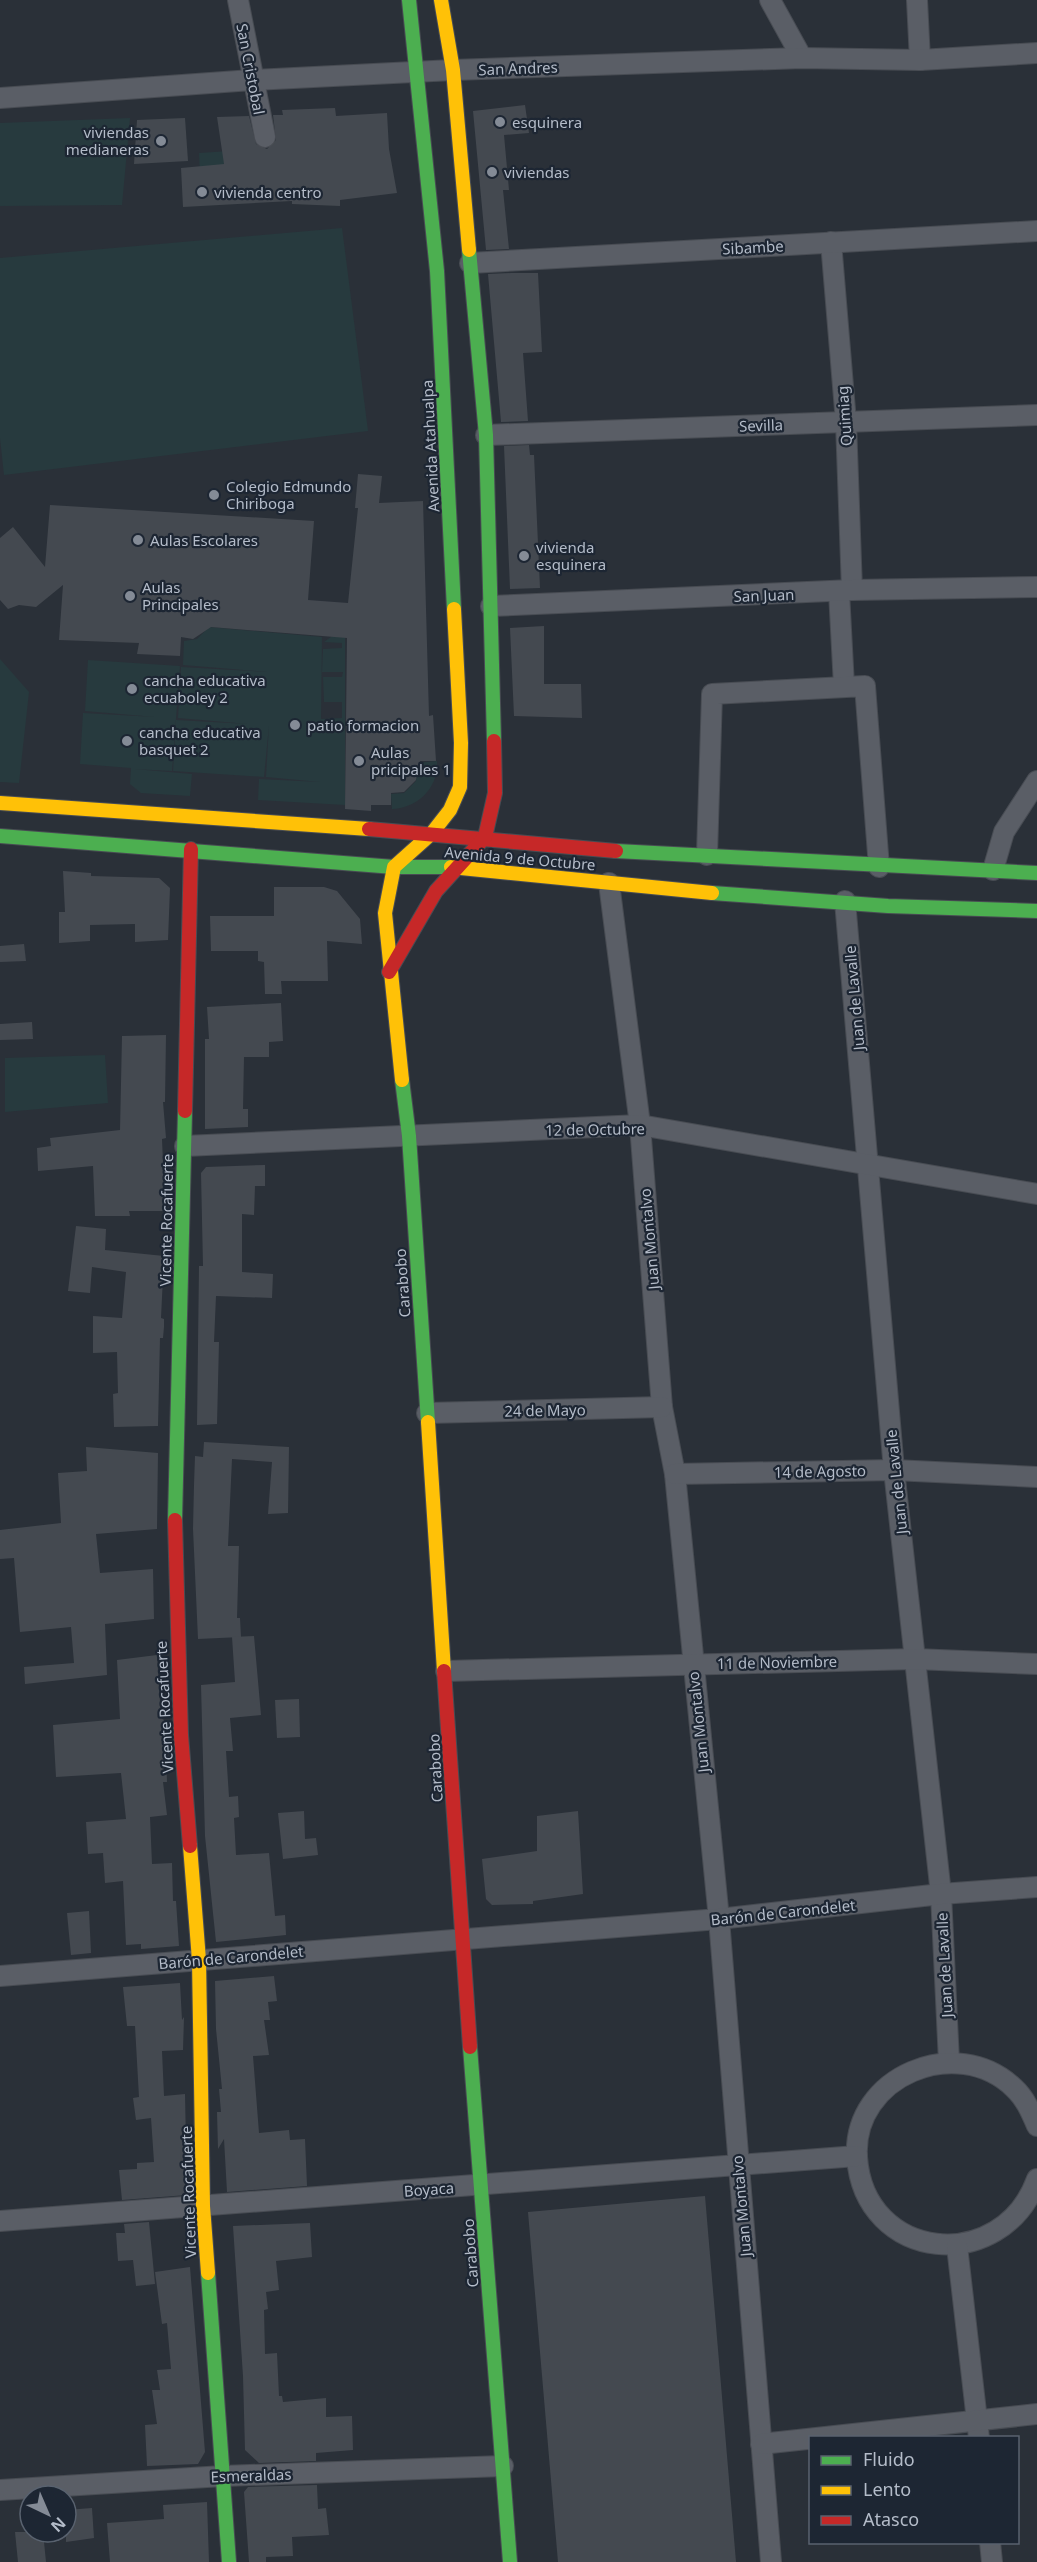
<svg xmlns="http://www.w3.org/2000/svg" width="1037" height="2562" font-family="'Noto Sans',sans-serif">
<style>
.green{fill:#273a3e}
.building{fill:#444950}
.lines{fill:none;stroke-linecap:round;stroke-linejoin:round}
.street-casing{stroke:#484c53;stroke-width:22}
.fast-casing{stroke:#484c53;stroke-width:16}
.slow-casing{stroke:#484c53;stroke-width:16}
.jam-casing{stroke:#484c53;stroke-width:16}
.street{stroke:#5a5e66;stroke-width:20}
.fast{stroke:#4caf50;stroke-width:14}
.slow{stroke:#ffc107;stroke-width:14}
.jam{stroke:#c62828;stroke-width:14}
.poi-dot{fill:#848b96;stroke:#1d2633;stroke-width:2}
.labels{text-anchor:middle;dominant-baseline:central;stroke-width:4.5;stroke-linejoin:round;paint-order:stroke}
.street-label{font-size:15px;fill:#b4bcc9;stroke:#1d2633}
.poi-label{font-size:15px;fill:#b4bcc9;stroke:#1d2633;text-anchor:start}
</style>
<rect width="100%" height="100%" fill="#2a3038"/>
<g class="green">
<path d="M130 118 122 205 0 206V123Z"/>
<path d="M259 149 200 174 199 153Z"/>
<path d="M342 228 368 431 4 475 0 438V258Z"/>
<path d="M209 627 322 637 321 719 342 718V702H324L323 677H342L343 672H322L323 649 342 648V643L324 642 345 627V805L258 800 259 779 320 782 266 777 269 725 264 777 173 771 176 720 248 724 178 718 181 667 268 672 183 665 184 641 197 639Z"/>
<path d="M0 659 29 692 19 783 0 782Z"/>
<path d="M88 660 180 666 172 771 134 769 192 774 190 796 141 793 130 784 131 768 80 764 83 713 155 717 85 711Z"/>
<path d="M437 761C439 788 417 808 392 809L391 794 404 793 416 781 417 763Z"/>
<path d="M105 1055 108 1103 5 1112V1058Z"/>
</g>
<g class="building">
<path d="M525 105 529 133 504 135 509 190H503L509 249 486 250 473 111Z"/>
<path d="M335 108 336 116 387 113 389 149 397 193 340 200V206L292 204V201L183 207 181 168 224 164 217 117 249 116 256 144 267 149 276 140 273 115H283L282 110Z"/>
<path d="M185 118 188 161 134 164 137 120Z"/>
<path d="M511 273H538L542 352 523 353 528 421 501 422 488 274Z"/>
<path d="M529 445 530 455H534L540 588 510 589 504 446Z"/>
<path d="M358 474 382 476 379 503 423 501 429 716 433 715 436 761H420L416 780 404 792 391 793V805H371V811L345 809 347 638 211 627 193 639 181 637 180 656 137 654 139 643 59 640 63 585 36 607 19 605 8 609 0 600V538L13 527 45 567 50 505 314 521 308 600 348 603 358 508H355Z"/>
<path d="M544 626V684H581L582 718 514 716 510 628Z"/>
<path d="M63 871 91 873V876L159 878 170 888 168 940 135 942V924L90 925V941L59 943V912H65Z"/>
<path d="M274 887H324L337 891 360 919 362 944 327 941 328 981H281L282 994H265L264 962 258 961V951H211L210 916H274Z"/>
<path d="M24 944 26 961 0 962V946Z"/>
<path d="M281 1003 283 1041 269 1042V1057H244L243 1109H248V1127L205 1129V1039H209L207 1007Z"/>
<path d="M32 1022 33 1039 0 1040V1024Z"/>
<path d="M166 1035 165 1102H163L166 1138 162 1139 165 1211H129L130 1216H95L93 1166 38 1171 37 1148 51 1146 50 1138 120 1130 122 1036Z"/>
<path d="M265 1165V1186H255L254 1215 242 1214V1272L273 1274 272 1298 216 1296 214 1342H219L217 1424 197 1425 199 1266H203L201 1173 206 1167Z"/>
<path d="M76 1226 106 1229 105 1250 164 1256 161 1318 164 1319V1327L163 1338H160L158 1426 114 1427 113 1394 118 1393 117 1352 93 1353V1316L122 1318 126 1272 92 1267 90 1293 68 1291Z"/>
<path d="M204 1442 289 1447 288 1513 268 1514 272 1462 232 1459 228 1546H239L237 1618H240L241 1637 198 1639 193 1529 194 1485 195 1456 203 1457Z"/>
<path d="M86 1447 158 1453 157 1529 96 1534 100 1573 153 1569 154 1619 105 1624 107 1675 25 1684 24 1667 74 1663 71 1627 20 1632 14 1558 0 1559V1530L61 1523 58 1473 87 1471Z"/>
<path d="M254 1636 261 1715 230 1718 233 1751H226L229 1797 238 1796 239 1817 234 1818 236 1855 269 1853 275 1916 285 1915 286 1935 216 1942 205 1836 201 1685 235 1682 232 1637Z"/>
<path d="M157 1655 161 1718 164 1720 166 1749 167 1782H163L167 1815 150 1817 152 1864 172 1863 173 1901H176L179 1946 141 1949V1944L126 1945 123 1881 105 1883 103 1853 88 1854 86 1822 126 1819 121 1773 56 1777 53 1725 120 1719 117 1660Z"/>
<path d="M299 1699 300 1737 277 1738 275 1700Z"/>
<path d="M304 1811 305 1839 316 1838 318 1855 283 1859 278 1813Z"/>
<path d="M578 1811 583 1894 533 1901V1904L492 1905 486 1899 482 1859 537 1851V1816Z"/>
<path d="M89 1911 91 1953 71 1955 67 1913Z"/>
<path d="M274 1976 277 2001 268 2002 270 2020H264L269 2055 253 2056 259 2133 289 2130 290 2140 305 2139 307 2186 227 2192 224 2139 218 2149 217 2112H221L219 2089H222L216 2029 215 1981Z"/>
<path d="M180 1983 182 2020 184 2017 183 2050 162 2051 164 2096 185 2094 187 2195 122 2200 119 2170 137 2169V2163L154 2162 151 2118 136 2120 133 2098 139 2097 135 2026H127L123 1987Z"/>
<path d="M705 2196 736 2562H558L528 2212Z"/>
<path d="M149 2222 155 2284 136 2286 133 2260 118 2261 116 2233H125L124 2224Z"/>
<path d="M310 2223 312 2257 276 2261 279 2290 266 2292 268 2309 264 2310 265 2354 277 2353 279 2396H282L283 2402 326 2398V2417L352 2416 353 2450 316 2453V2461L259 2463 245 2450 243 2376 233 2226Z"/>
<path d="M190 2267 205 2452 198 2464 147 2466 145 2425 157 2424 152 2390H160L157 2370 171 2369 167 2323 162 2324 155 2272Z"/>
<path d="M317 2485 318 2509 326 2508 329 2535 292 2537 293 2556 266 2557V2562H249L244 2492 248 2487Z"/>
<path d="M207 2502 209 2562H110L107 2523 164 2519 163 2505Z"/>
<path d="M92 2508 94 2538 66 2542V2510Z"/>
<path d="M15 2532H43L46 2562H18Z"/>
</g>
<g class="lines">
<g class="street-casing">
<g id="street">
<path d="M238 0 265 137"/>
<path d="M770 0 802 58"/>
<path d="M917 0 920 60"/>
<path d="M0 98 252 80 453 70 802 58 920 60 1037 53"/>
<path d="M831 242 846 422 852 590"/>
<path d="M470 263 1037 231"/>
<path d="M486 435 1037 415"/>
<path d="M839 592 844 686"/>
<path d="M491 606 852 590 1037 587"/>
<path d="M707 855 712 694 865 686 879 867"/>
<path d="M993 870 1004 832 1037 781"/>
<path d="M609 883 640 1125 662 1407 675 1474 719 1919 771 2562"/>
<path d="M845 901 894 1470 941 1894 949 2062"/>
<path d="M185 1146 640 1125 1037 1194"/>
<path d="M427 1413 662 1407"/>
<path d="M675 1474 894 1470 1037 1477"/>
<path d="M446 1671 915 1659 1037 1664"/>
<path d="M0 1976 719 1919 941 1894 1037 1887"/>
<path d="M1037 2126C1031 2112 1025 2098 1014 2088 957 2033 852 2076 857 2157 864 2262 1002 2276 1037 2179"/>
<path d="M0 2221 857 2156"/>
<path d="M957 2246 979 2438"/>
<path d="M761 2444 1037 2414"/>
<path d="M0 2490 223 2476 503 2466"/>
<path d="M990 2542 992 2562"/>
</g>
</g>
<g class="fast-casing">
<g id="fast">
<path d="M409 0 437 271 454 609"/>
<path d="M469 250 486 435 494 741"/>
<path d="M0 836 394 867H451"/>
<path d="M616 851 1037 873"/>
<path d="M712 893 888 906 1037 911"/>
<path d="M402 1080 409 1136 428 1422"/>
<path d="M175 1520 185 1111"/>
<path d="M470 2047 510 2562"/>
<path d="M208 2273 229 2562"/>
</g>
</g>
<g class="slow-casing">
<g id="slow">
<path d="M441 0 453 70 469 250"/>
<path d="M0 803 369 829"/>
<path d="M451 867 712 893"/>
<path d="M402 1080 385 913 394 867 432 833 450 810 460 787 461 743 454 609"/>
<path d="M428 1422 444 1671"/>
<path d="M190 1846 199 1960 203 2206 208 2273"/>
</g>
</g>
<g class="jam-casing">
<g id="jam">
<path d="M369 829 616 851"/>
<path d="M389 972 436 891 485 837 495 793 494 741"/>
<path d="M185 1111 191 849"/>
<path d="M175 1520 181 1735 190 1846"/>
<path d="M444 1671 470 2047"/>
</g>
</g>
<use href="#street" class="street"/>
<use href="#fast" class="fast"/>
<use href="#slow" class="slow"/>
<use href="#jam" class="jam"/>
</g>
<g class="poi-dot">
<circle cx="500" cy="122" r="6"/>
<circle cx="161" cy="141" r="6"/>
<circle cx="492" cy="172" r="6"/>
<circle cx="202" cy="192" r="6"/>
<circle cx="214" cy="495" r="6"/>
<circle cx="138" cy="540" r="6"/>
<circle cx="524" cy="556" r="6"/>
<circle cx="130" cy="596" r="6"/>
<circle cx="132" cy="689" r="6"/>
<circle cx="295" cy="725" r="6"/>
<circle cx="127" cy="741" r="6"/>
<circle cx="359" cy="761" r="6"/>
</g>
<g class="labels">
<g class="street-label">
<text transform="translate(518 68) rotate(-2)">San Andres</text>
<text transform="translate(251 69) rotate(79)">San Cristobal</text>
<text transform="translate(753 247) rotate(-3)">Sibambe</text>
<text transform="translate(844 416) rotate(-94)">Quimiag</text>
<text transform="translate(761 425) rotate(-2)">Sevilla</text>
<text transform="translate(430 446) rotate(-93)">Avenida Atahualpa</text>
<text transform="translate(764 595) rotate(-2)">San Juan</text>
<text transform="translate(520 858) rotate(5)">Avenida 9 de Octubre</text>
<text transform="translate(854 998) rotate(-95)">Juan de Lavalle</text>
<text transform="translate(595 1129) rotate(-1)">12 de Octubre</text>
<text transform="translate(166 1220) rotate(-89)">Vicente Rocafuerte</text>
<text transform="translate(649 1239) rotate(-95)">Juan Montalvo</text>
<text transform="translate(402 1283) rotate(-94)">Carabobo</text>
<text transform="translate(545 1410) rotate(-1)">24 de Mayo</text>
<text transform="translate(820 1471) rotate(-1)">14 de Agosto</text>
<text transform="translate(896 1482) rotate(-96)">Juan de Lavalle</text>
<text transform="translate(777 1662) rotate(-1)">11 de Noviembre</text>
<text transform="translate(164 1707) rotate(-93)">Vicente Rocafuerte</text>
<text transform="translate(698 1722) rotate(-96)">Juan Montalvo</text>
<text transform="translate(435 1768) rotate(-93)">Carabobo</text>
<text transform="translate(783 1912) rotate(-6)">Barón de Carondelet</text>
<text transform="translate(231 1957) rotate(-5)">Barón de Carondelet</text>
<text transform="translate(944 1965) rotate(-93)">Juan de Lavalle</text>
<text transform="translate(429 2189) rotate(-4)">Boyaca</text>
<text transform="translate(188 2192) rotate(-92)">Vicente Rocafuerte</text>
<text transform="translate(741 2206) rotate(-95)">Juan Montalvo</text>
<text transform="translate(470 2253) rotate(-94)">Carabobo</text>
<text transform="translate(251 2475) rotate(-2)">Esmeraldas</text>
</g>
<g class="poi-label">
<text x="512" y="122">esquinera</text>
<text x="149" y="132" text-anchor="end">viviendas<tspan x="149" dy="17">medianeras</tspan></text>
<text x="504" y="172">viviendas</text>
<text x="214" y="192">vivienda centro</text>
<text x="226" y="486">Colegio Edmundo<tspan x="226" dy="17">Chiriboga</tspan></text>
<text x="150" y="540">Aulas Escolares</text>
<text x="536" y="547">vivienda<tspan x="536" dy="17">esquinera</tspan></text>
<text x="142" y="587">Aulas<tspan x="142" dy="17">Principales</tspan></text>
<text x="144" y="680">cancha educativa<tspan x="144" dy="17">ecuaboley 2</tspan></text>
<text x="307" y="725">patio formacion</text>
<text x="139" y="732">cancha educativa<tspan x="139" dy="17">basquet 2</tspan></text>
<text x="371" y="752">Aulas<tspan x="371" dy="17">pricipales 1</tspan></text>
</g>
</g>
<rect x="809" y="2436" width="210" height="108" fill="#1d2633" stroke="#59626f" stroke-width="1.5"/>
<rect x="821" y="2456" width="30" height="9" fill="#4caf50" stroke="#59626f" stroke-width="1.5"/>
<text x="863" y="2466" font-size="18" fill="#b4bcc9">Fluido</text>
<rect x="821" y="2486" width="30" height="9" fill="#ffc107" stroke="#59626f" stroke-width="1.5"/>
<text x="863" y="2496" font-size="18" fill="#b4bcc9">Lento</text>
<rect x="821" y="2516" width="30" height="9" fill="#c62828" stroke="#59626f" stroke-width="1.5"/>
<text x="863" y="2526" font-size="18" fill="#b4bcc9">Atasco</text>
<g transform="translate(48 2514) rotate(136)"><circle r="28" fill="#1d2633" stroke="#59626f" stroke-width="1.5"/>
<path d="M0-4.5L10 22L0 15L-10 22Z" fill="#848b96"/>
<text y="-9" font-size="16" font-weight="bold" text-anchor="middle" fill="#b4bcc9">N</text>
</g>
</svg>
